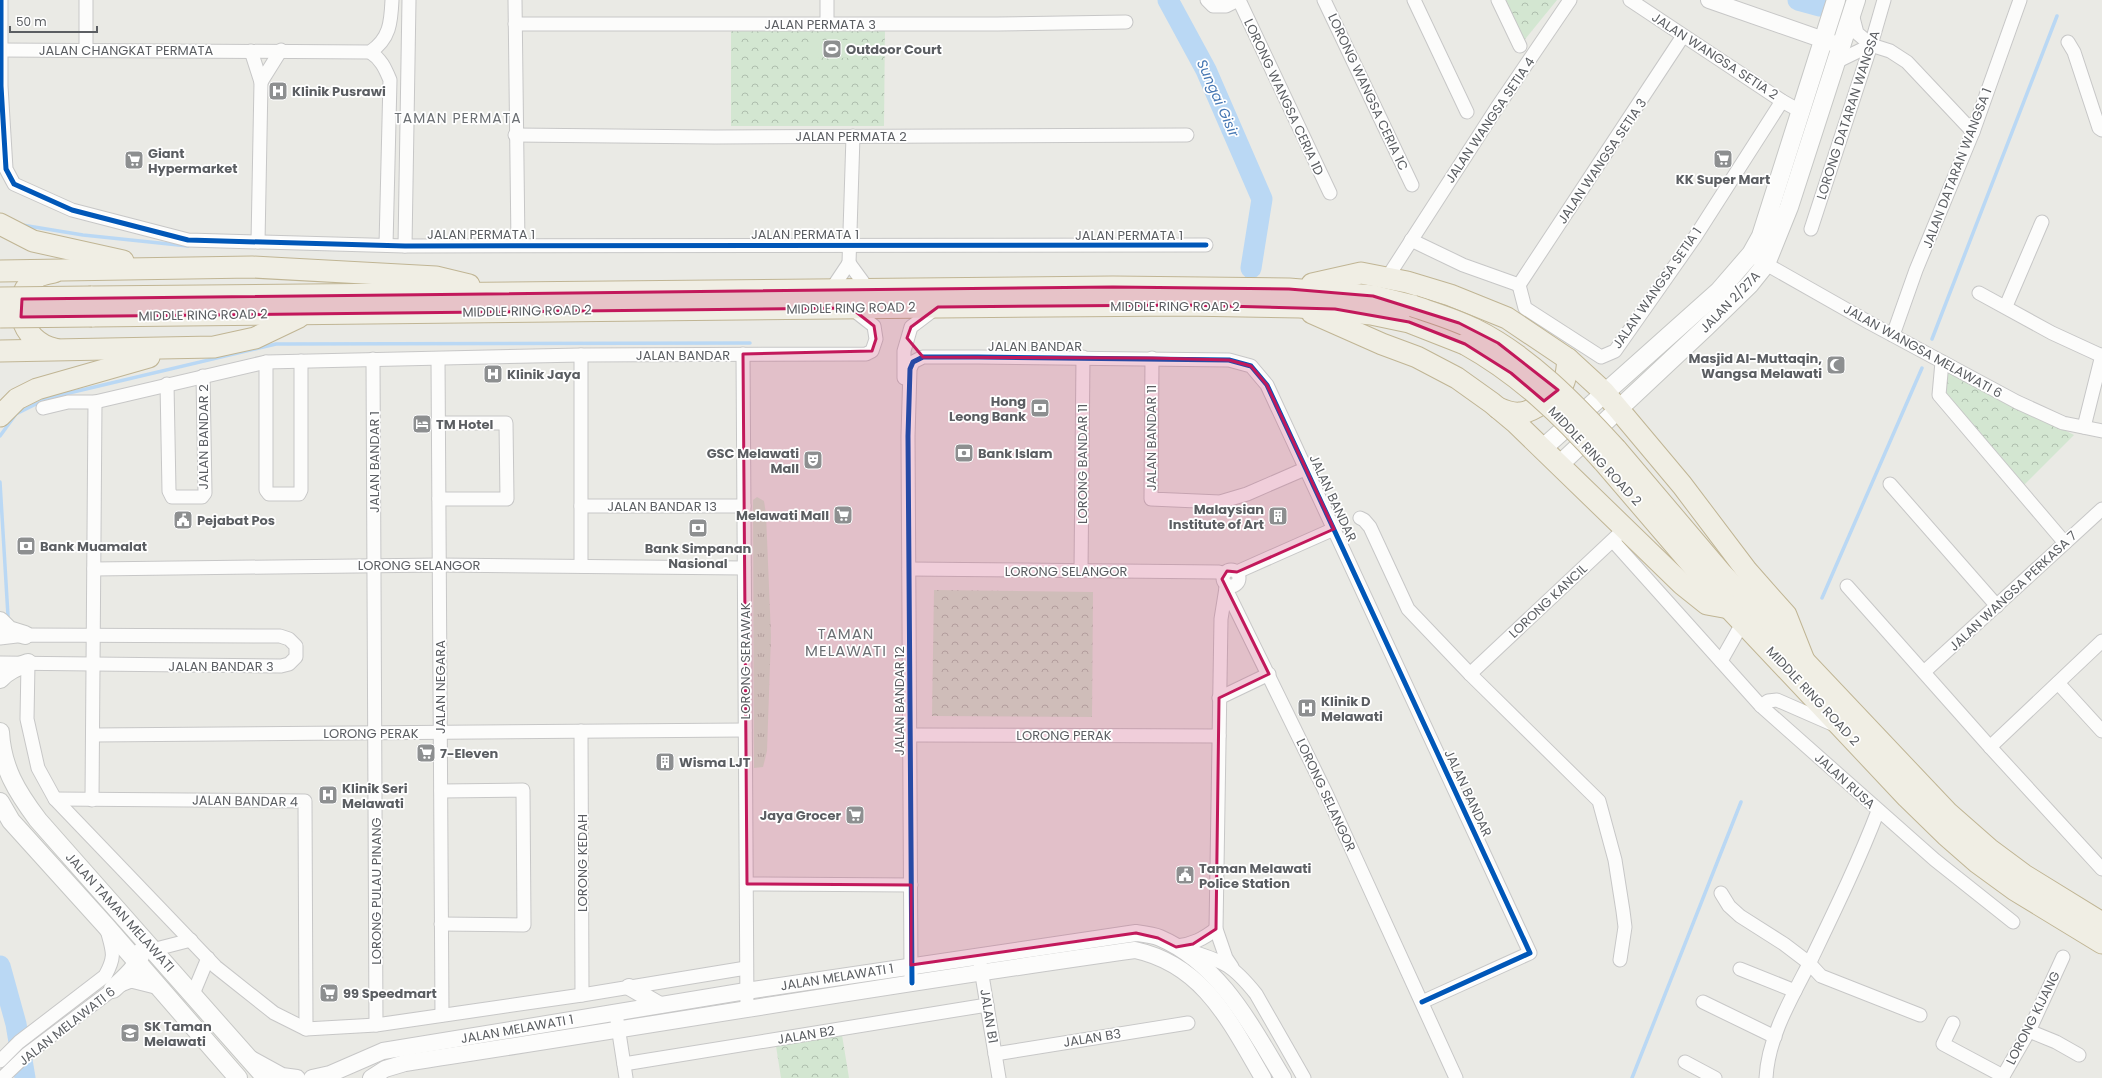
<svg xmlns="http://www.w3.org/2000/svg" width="2102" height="1078" font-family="Poppins,sans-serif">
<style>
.grass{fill:url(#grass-tufts)}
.park{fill:url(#park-crowns)}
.garden{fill:#d3e6d1}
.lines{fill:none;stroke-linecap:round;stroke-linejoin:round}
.stream{stroke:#bad8f4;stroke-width:3.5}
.river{stroke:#bad8f4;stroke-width:21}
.minor-casing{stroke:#c7c7c7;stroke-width:15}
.tertiary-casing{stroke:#c7c7c7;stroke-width:18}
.secondary-casing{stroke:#c6c7c5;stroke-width:20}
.trunk-casing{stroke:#c0b594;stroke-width:23}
.minor{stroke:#fcfcfb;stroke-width:13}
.tertiary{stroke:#fcfcfb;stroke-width:16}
.secondary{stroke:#fcfcfb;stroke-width:18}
.trunk{stroke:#f0eee4;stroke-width:21}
.trunk-bridge-casing{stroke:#c0b594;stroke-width:23;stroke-linecap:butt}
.trunk-bridge{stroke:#f0eee4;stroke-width:21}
.cycleway-casing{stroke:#fff;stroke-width:8}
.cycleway{stroke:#0057b8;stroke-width:5}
.marked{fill:#c2185b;fill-opacity:0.2;stroke:#c2185b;stroke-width:3;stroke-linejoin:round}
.labels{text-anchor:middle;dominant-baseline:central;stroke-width:3.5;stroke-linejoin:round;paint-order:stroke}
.street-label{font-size:13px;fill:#5b5e62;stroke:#fff}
.poi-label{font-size:13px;font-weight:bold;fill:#5b5e62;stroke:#fff;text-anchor:start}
.water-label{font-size:14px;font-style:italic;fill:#4677b3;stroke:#fff}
.neighbourhood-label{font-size:14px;letter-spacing:1px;fill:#6c7074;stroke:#fff}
.quarter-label{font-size:15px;letter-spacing:1px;fill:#6c7074;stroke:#fff}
</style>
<defs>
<pattern id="grass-tufts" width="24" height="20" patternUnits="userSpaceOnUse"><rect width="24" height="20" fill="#d3e6d1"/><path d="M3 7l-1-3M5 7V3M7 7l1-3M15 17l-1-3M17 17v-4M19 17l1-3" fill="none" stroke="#aebead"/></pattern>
<pattern id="park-crowns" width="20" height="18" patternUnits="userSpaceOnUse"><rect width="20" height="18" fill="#d3e6d1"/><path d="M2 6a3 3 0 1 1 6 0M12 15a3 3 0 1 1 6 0" fill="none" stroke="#aebead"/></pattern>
</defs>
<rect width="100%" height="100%" fill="#eaeae5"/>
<path class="grass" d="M757 497 764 501 766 514 771 636 767 751 763 767 754 768 753 500Z"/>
<g class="park">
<path d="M1501 0H1557L1522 43Z"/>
<path d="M731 25 885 26 884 126H731Z"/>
<path d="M1945 368 2074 435 2022 487 1942 392Z"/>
<path d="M934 590 1093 592 1092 717 932 716Z"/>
<path d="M842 1035 849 1078H781L776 1046Z"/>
</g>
<path class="garden" d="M810 40H854V58L810 57Z"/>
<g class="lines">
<g class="stream">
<path d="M22 225 83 235 188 246"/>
<path d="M1932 339 2057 16"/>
<path d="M0 436 16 414 48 398 276 344 750 343"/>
<path d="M0 482 8 616"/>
<path d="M1822 598 1922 368"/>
<path d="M17 1078 23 1072"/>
<path d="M1632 1078 1741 802"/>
</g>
<g class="river">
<path d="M1168 0 1206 70 1262 199 1251 268"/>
<path d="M1798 0 1820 6"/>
<path d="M0 966 16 1024 25 1078"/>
</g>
<g class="minor-casing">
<g id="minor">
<path d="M1 0V86L6 169 14 184 72 210 188 240 405 246 1206 245"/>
<path d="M86 0V50"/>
<path d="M515 0 518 245"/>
<path d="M827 0V23"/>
<path d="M1207 0 1213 6H1226L1238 0"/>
<path d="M1239 0 1330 193"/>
<path d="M1324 0 1412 185"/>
<path d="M1414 0 1467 112"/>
<path d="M1498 0 1520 46"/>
<path d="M1630 0 1782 101 1800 111"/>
<path d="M1852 14 1857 33 1871 45 1890 51 1907 62 1973 132"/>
<path d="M515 24H997L1126 22"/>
<path d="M2068 42 2074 52 2099 128 2102 130"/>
<path d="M0 50 370 52C390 39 391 22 392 0"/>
<path d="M251 51 261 82 258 242"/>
<path d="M370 52C381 59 385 68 390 80L386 245"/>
<path d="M1836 62 1871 45"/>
<path d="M261 82 281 50"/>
<path d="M515 135 715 137 1187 135"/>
<path d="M1811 229 1871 45 1884 0"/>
<path d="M1411 240 1463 265 1519 285"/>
<path d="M405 246 409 0"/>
<path d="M1759 260 1870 323 2017 402 2063 423 2102 431"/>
<path d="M849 263 853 136"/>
<path d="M849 263 868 289"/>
<path d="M1387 278 1496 109 1570 0"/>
<path d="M1519 285 1525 308 1601 357 1615 351 1695 237 1782 101"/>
<path d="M1519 285 1683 36"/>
<path d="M831 290 849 263"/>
<path d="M1979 293 2052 333 2102 356"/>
<path d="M2006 306 2042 222"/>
<path d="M1893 335 1916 270 1973 132 2020 0"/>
<path d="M743 354 747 1010"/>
<path d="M1152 358 1151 499 1220 502 1247 494 1307 468"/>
<path d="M373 359 376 1025"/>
<path d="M438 359 442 1015"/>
<path d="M266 362V490L269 494H299L301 490V361"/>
<path d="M1942 362 1939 395 2065 543"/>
<path d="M904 378V351L911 327 936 308"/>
<path d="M167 384 169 491 172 497H202L205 493 203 376"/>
<path d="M43 408 68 402H95L266 362 581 355 866 354 872 351 876 339 874 326 851 308"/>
<path d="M438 423H506L507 499H439"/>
<path d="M2084 427 2102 355"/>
<path d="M1890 484 1997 606"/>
<path d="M581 506H744"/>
<path d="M1360 518 1364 520 1370 527 1408 609 1470 674 1599 801 1615 860 1623 911 1625 927 1620 960"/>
<path d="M1613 541 1761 706 1935 860 2013 922"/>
<path d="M581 566V355"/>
<path d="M94 569 439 565 744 568"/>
<path d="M909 569 1219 572 1224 574"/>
<circle cx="1231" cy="578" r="8"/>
<path d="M1081 571 1083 357"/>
<path d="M1237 572 1334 529"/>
<path d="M1847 586 1990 747 2102 869"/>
<path d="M1226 588 1221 619 1216 929 1226 958 1232 967"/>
<path d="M1226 589 1326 793 1456 1078"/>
<path d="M0 638 25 635 280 636 289 639 296 646V657L289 664 281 666 0 663"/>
<path d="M1721 661 1743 622"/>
<path d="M28 663 27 719 38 768 55 799 216 967 274 1013 306 1029 376 1025 582 995 746 968"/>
<path d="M1924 672 2102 509"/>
<path d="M1470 674 1618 535"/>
<path d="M2058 683 2102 731"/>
<path d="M1219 698 1269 674"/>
<path d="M1761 706 1768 701 1777 700 1832 724"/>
<path d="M581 731 582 995"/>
<path d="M93 735 745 730"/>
<path d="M910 735 1219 736"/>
<path d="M1990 747 2102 641"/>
<path d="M441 791 523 790 524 925 441 924"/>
<path d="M55 799 305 801 306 1029"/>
<path d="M92 800 95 402"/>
<path d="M747 884 911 885"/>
<path d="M1721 893 1729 906 1740 916 1784 944 1809 963 1821 976 1920 1015"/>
<path d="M1177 946C1193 944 1203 939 1216 929"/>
<path d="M152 950 191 940"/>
<path d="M1187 950C1224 962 1231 963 1256 994L1304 1078"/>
<path d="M980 963 999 1078"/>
<path d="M1740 969 1795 991"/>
<path d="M911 976 908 436 910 369 913 362 923 357H978L1229 360 1251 366 1267 385 1530 953 1422 1002"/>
<path d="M193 994 208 958"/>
<path d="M1703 1002 1775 1037"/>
<path d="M617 1020 626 1078"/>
<path d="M1953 1023 1943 1044 2003 1076"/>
<path d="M2029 1031 2056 1042 2079 1055"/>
<path d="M995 1054 1188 1023"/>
<path d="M0 1061 19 1042 105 976C116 956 113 952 107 930"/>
<path d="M1685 1062 1715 1078"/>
<path d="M624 1064 987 1005"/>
<path d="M2 1078 27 1054 116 987 131 981 159 988"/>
<path d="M1766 1078C1768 1037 1792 997 1810 962 1834 912 1858 863 1878 811"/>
<path d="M2002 1078 2029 1031 2063 957"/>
</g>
</g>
<g class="tertiary-casing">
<g id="tertiary">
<path d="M1709 0 1841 46"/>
<path d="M629 987 660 1005"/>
<path d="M251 1059 282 1076 297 1078"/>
<path d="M312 1078 330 1074 383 1051 746 991 1136 933C1144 934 1153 935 1160 938 1220 964 1251 1025 1283 1078"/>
<path d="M371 1078 385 1069 405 1063C648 1026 891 984 1135 950 1204 965 1230 1022 1263 1078"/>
</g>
</g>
<g class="secondary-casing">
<g id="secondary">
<path d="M1542 449 1719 291 1751 254 1761 236 1836 0"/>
<path d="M1559 465 1705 328 1750 284 1766 264 1789 207 1856 0"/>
<path d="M0 621 9 630 25 635"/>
<path d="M0 679C8 670 17 667 28 663"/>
<path d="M0 732C2 768 17 792 38 820L266 1078"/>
<path d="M0 802 11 821 105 925 238 1078"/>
<path d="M113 989C124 978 138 968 141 952"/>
</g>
</g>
<g class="trunk-casing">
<g id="trunk">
<path d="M0 224 33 241 123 261"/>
<path d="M0 271 252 267 436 277 469 285"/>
<path d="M54 272C49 273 43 274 39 276 6 295 21 343 55 349"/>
<path d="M1312 284 1361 273 1407 282 1450 295 1507 318 1568 359 1604 392 1682 485 1747 571 1786 615 1805 663"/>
<path d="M91 297 1113 287 1289 289 1373 296 1413 306"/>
<path d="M1312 313 1382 344 1417 357 1457 378 1492 403 1516 423 1682 584 1707 604 1729 608"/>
<path d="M92 316 938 307 1184 305 1300 307 1371 314 1409 322 1465 344"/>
<path d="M0 351 214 347 255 338 299 317"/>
<path d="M1498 408C1505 411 1512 414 1520 413 1531 413 1558 394 1563 384 1567 376 1567 367 1568 359"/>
<path d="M0 416 17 399 37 389 149 357"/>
<path d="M1616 449 1722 574 1948 813 1989 849 2024 875 2102 923"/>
<path d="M1603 461 1729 608 1907 797 1946 835 1978 863 2015 890 2102 943"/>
</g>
</g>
<use href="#minor" class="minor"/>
<use href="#tertiary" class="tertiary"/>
<use href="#secondary" class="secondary"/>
<use href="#trunk" class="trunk"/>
<g class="trunk-bridge-casing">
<g id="trunk-bridge">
<path d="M0 298 91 297"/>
<path d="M1413 306C1433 313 1454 319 1474 329 1529 356 1575 404 1616 449"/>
<path d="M0 317 92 316"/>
<path d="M1465 344C1519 374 1562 415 1603 461"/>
</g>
</g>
<use href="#trunk-bridge" class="trunk-bridge"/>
<g class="cycleway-casing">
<g id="cycleway">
<path d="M1 0V86L6 169 14 184 72 210 188 240 405 246 1206 245"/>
<path d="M912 983 908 436 910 369 913 362 923 357H978L1229 360 1251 366 1267 385 1530 953 1422 1002"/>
</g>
</g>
<use href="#cycleway" class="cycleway"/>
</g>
<path class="marked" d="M1113 287 1289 289 1373 296 1459 323 1498 343 1558 390 1544 401 1511 373 1465 344 1409 322 1335 309 1184 305 938 307 911 327 907 338 923 357 1152 358 1229 360 1251 366 1267 385 1334 529 1237 572 1227 571 1222 579 1269 674 1219 698 1216 929 1193 944 1176 947 1158 938 1136 933 911 965V885L747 884 743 354 872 351 876 339 874 326 851 308 21 317 22 299Z"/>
<defs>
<g id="stadium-square" transform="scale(1)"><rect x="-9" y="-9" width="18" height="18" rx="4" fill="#8d8f90" stroke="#fff"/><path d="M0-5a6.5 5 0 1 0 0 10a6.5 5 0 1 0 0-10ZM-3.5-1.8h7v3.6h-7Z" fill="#fff"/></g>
<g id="hospital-square" transform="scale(1)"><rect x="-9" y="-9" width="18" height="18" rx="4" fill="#8d8f90" stroke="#fff"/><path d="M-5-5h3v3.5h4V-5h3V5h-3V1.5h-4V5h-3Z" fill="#fff"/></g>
<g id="supermarket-square" transform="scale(1)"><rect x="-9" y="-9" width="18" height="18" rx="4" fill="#8d8f90" stroke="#fff"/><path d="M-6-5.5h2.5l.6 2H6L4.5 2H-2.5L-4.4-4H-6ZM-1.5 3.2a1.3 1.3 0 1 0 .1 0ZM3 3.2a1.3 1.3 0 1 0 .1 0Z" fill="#fff"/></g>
<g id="mosque-square" transform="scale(1)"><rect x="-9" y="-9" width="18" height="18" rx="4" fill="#8d8f90" stroke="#fff"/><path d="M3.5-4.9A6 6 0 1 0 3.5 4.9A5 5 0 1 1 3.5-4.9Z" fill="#fff"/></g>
<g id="bank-square" transform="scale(1)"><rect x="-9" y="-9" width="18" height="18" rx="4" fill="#8d8f90" stroke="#fff"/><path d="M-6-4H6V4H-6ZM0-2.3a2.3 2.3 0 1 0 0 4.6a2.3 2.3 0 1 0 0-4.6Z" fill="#fff"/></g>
<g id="hotel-square" transform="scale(1)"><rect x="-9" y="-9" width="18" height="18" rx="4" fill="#8d8f90" stroke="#fff"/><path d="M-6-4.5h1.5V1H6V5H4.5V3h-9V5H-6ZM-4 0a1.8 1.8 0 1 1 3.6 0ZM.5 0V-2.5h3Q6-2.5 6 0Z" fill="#fff"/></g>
<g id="theatre-square" transform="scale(1)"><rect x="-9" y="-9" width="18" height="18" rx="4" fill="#8d8f90" stroke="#fff"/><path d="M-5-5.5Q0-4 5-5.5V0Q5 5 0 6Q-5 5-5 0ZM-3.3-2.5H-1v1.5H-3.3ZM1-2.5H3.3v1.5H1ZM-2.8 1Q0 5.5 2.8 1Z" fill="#fff"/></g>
<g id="building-square" transform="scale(1)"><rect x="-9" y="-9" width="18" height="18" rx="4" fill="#8d8f90" stroke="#fff"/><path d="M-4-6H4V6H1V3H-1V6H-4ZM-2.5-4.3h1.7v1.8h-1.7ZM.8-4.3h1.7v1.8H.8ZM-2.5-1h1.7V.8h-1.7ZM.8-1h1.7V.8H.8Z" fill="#fff"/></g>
<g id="civic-square" transform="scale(1)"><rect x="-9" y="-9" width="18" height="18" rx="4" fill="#8d8f90" stroke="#fff"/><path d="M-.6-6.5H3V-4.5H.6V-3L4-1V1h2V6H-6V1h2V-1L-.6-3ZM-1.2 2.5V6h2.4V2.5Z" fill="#fff"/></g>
<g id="school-square" transform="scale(1)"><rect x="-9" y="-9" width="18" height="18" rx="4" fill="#8d8f90" stroke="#fff"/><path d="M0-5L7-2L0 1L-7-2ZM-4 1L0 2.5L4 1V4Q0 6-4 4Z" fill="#fff"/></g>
</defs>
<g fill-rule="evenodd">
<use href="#stadium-square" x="832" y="49"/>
<use href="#hospital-square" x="278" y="91"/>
<use href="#supermarket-square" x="1723" y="159"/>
<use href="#supermarket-square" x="134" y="160"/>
<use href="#mosque-square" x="1836" y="365"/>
<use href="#hospital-square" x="493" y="374"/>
<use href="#bank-square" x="1040" y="408"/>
<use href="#hotel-square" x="422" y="424"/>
<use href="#bank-square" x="964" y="453"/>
<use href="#theatre-square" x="813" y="460"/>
<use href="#supermarket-square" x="843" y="515"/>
<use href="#building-square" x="1278" y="516"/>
<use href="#civic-square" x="183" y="520"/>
<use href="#bank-square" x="698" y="528"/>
<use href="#bank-square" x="26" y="546"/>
<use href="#hospital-square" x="1307" y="708"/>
<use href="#supermarket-square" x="426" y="753"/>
<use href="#building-square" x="665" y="762"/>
<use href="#hospital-square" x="328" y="795"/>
<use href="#supermarket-square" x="855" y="815"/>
<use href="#civic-square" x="1185" y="875"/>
<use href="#supermarket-square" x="329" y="993"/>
<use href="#school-square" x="130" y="1033"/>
</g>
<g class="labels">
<g class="street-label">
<text x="820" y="24">JALAN PERMATA 3</text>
<text x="126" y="50">JALAN CHANGKAT PERMATA</text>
<text transform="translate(1715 56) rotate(33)">JALAN WANGSA SETIA 2</text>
<text transform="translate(1368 92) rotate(65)">LORONG WANGSA CERIA 1C</text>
<text transform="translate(1284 97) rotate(65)">LORONG WANGSA CERIA 1D</text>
<text transform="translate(1848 115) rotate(-72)">LORONG DATARAN WANGSA</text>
<text transform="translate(1490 120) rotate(-56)">JALAN WANGSA SETIA 4</text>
<text x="851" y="136">JALAN PERMATA 2</text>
<text transform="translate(1602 161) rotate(-56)">JALAN WANGSA SETIA 3</text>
<text transform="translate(1957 168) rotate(-69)">JALAN DATARAN WANGSA 1</text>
<text x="481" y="234">JALAN PERMATA 1</text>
<text x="805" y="234">JALAN PERMATA 1</text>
<text x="1129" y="235">JALAN PERMATA 1</text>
<text transform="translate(1657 288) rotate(-55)">JALAN WANGSA SETIA 1</text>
<text transform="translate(1730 302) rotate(-46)">JALAN 2/27A</text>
<text x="1175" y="306">MIDDLE RING ROAD 2</text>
<text transform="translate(851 308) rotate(-1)">MIDDLE RING ROAD 2</text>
<text transform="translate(527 311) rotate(-1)">MIDDLE RING ROAD 2</text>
<text transform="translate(203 315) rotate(-1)">MIDDLE RING ROAD 2</text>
<text x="1035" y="346">JALAN BANDAR</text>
<text transform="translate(1923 351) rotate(29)">JALAN WANGSA MELAWATI 6</text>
<text x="683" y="355">JALAN BANDAR</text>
<text transform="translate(203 437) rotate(-90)">JALAN BANDAR 2</text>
<text transform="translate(1151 438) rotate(-90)">JALAN BANDAR 11</text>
<text transform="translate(1595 456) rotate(47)">MIDDLE RING ROAD 2</text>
<text transform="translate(374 462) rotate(-90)">JALAN BANDAR 1</text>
<text transform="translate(1082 464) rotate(-90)">LORONG BANDAR 11</text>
<text transform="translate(1333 498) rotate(65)">JALAN BANDAR</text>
<text x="662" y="506">JALAN BANDAR 13</text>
<text x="419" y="565">LORONG SELANGOR</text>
<text x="1066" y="571">LORONG SELANGOR</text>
<text transform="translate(2013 591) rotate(-43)">JALAN WANGSA PERKASA 7</text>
<text transform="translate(1548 601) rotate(-43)">LORONG KANCIL</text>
<text transform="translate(745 661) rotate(-90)">LORONG SERAWAK</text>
<text x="221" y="666">JALAN BANDAR 3</text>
<text transform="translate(440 687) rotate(-90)">JALAN NEGARA</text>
<text transform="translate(1813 696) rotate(47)">MIDDLE RING ROAD 2</text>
<text transform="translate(899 701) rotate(-90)">JALAN BANDAR 12</text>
<text x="371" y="733">LORONG PERAK</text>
<text x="1064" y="735">LORONG PERAK</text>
<text transform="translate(1845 781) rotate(42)">JALAN RUSA</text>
<text transform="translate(1468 793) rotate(65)">JALAN BANDAR</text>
<text transform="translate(1326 795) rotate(65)">LORONG SELANGOR</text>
<text transform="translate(245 801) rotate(1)">JALAN BANDAR 4</text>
<text transform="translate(582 863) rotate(-90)">LORONG KEDAH</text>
<text transform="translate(376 891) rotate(-90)">LORONG PULAU PINANG</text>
<text transform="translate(120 912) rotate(48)">JALAN TAMAN MELAWATI</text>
<text transform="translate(837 977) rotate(-9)">JALAN MELAWATI 1</text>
<text transform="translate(989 1016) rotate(81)">JALAN B1</text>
<text transform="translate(2033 1018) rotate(-63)">LORONG KIJANG</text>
<text transform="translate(67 1026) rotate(-38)">JALAN MELAWATI 6</text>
<text transform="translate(517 1029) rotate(-10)">JALAN MELAWATI 1</text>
<text transform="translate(806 1035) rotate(-9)">JALAN B2</text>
<text transform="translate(1092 1038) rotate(-9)">JALAN B3</text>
</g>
<g class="poi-label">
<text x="846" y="49">Outdoor Court</text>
<text x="292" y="91">Klinik Pusrawi</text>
<text x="148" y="153">Giant<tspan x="148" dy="15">Hypermarket</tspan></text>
<text x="1723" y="179" text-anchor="middle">KK Super Mart</text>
<text x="1822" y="358" text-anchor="end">Masjid Al-Muttaqin,<tspan x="1822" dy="15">Wangsa Melawati</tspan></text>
<text x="507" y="374">Klinik Jaya</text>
<text x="1026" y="401" text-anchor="end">Hong<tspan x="1026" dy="15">Leong Bank</tspan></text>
<text x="436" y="424">TM Hotel</text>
<text x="799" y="453" text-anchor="end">GSC Melawati<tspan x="799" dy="15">Mall</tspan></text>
<text x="978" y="453">Bank Islam</text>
<text x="1264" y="509" text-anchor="end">Malaysian<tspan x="1264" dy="15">Institute of Art</tspan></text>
<text x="829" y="515" text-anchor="end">Melawati Mall</text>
<text x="197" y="520">Pejabat Pos</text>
<text x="40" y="546">Bank Muamalat</text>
<text x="698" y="548" text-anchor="middle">Bank Simpanan<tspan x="698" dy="15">Nasional</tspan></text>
<text x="1321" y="701">Klinik D<tspan x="1321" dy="15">Melawati</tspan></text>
<text x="440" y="753">7-Eleven</text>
<text x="679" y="762">Wisma LJT</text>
<text x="342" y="788">Klinik Seri<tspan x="342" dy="15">Melawati</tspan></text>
<text x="841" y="815" text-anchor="end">Jaya Grocer</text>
<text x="1199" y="868">Taman Melawati<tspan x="1199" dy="15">Police Station</tspan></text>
<text x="343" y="993">99 Speedmart</text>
<text x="144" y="1026">SK Taman<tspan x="144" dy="15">Melawati</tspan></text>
</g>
<g class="water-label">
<text transform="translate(1218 98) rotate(66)">Sungai Gisir</text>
</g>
<g class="neighbourhood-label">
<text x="458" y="118">TAMAN PERMATA</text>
</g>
<g class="quarter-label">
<text x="846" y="633">TAMAN<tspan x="846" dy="17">MELAWATI</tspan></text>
</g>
</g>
<path d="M10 26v6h87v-6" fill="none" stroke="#5b5e62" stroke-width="2"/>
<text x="16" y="26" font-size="12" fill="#5b5e62" stroke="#ffffff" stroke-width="3" paint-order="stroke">50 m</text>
</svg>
